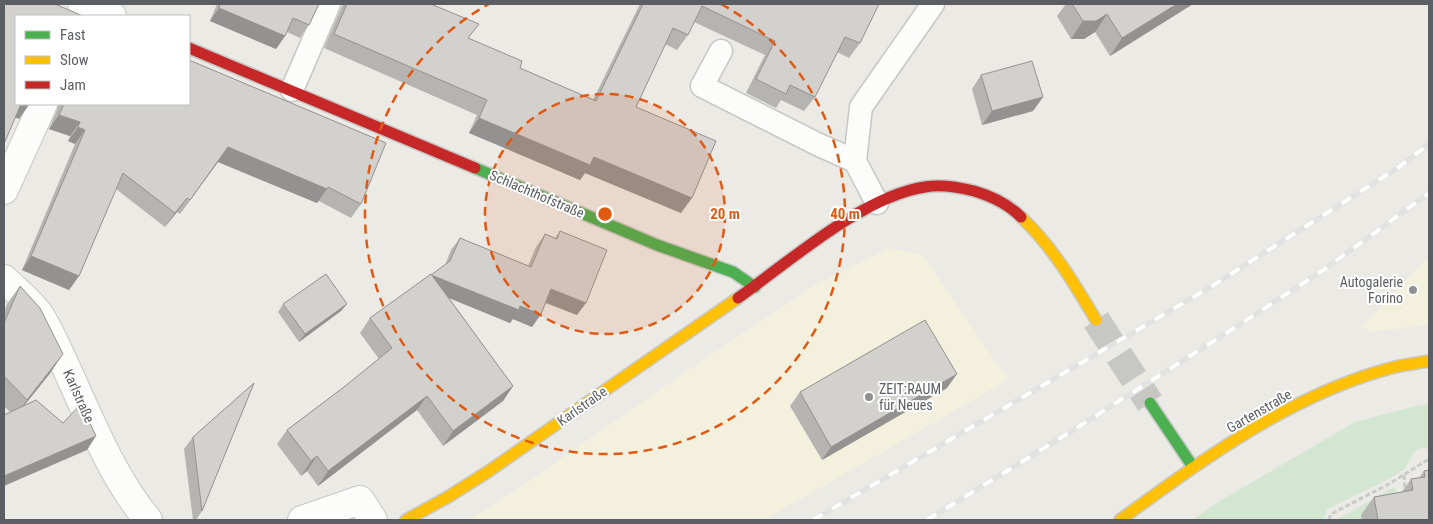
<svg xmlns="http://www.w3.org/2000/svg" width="1433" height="524" font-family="'Roboto Condensed',sans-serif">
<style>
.commercial{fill:#f4f0de}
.green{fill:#d3e6d1}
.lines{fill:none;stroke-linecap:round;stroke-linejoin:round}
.secondary-tunnel{stroke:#c7c7c4;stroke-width:28;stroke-dasharray:28 14;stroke-linecap:butt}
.lane-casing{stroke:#c7c7c7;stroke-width:25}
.street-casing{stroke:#c7c7c7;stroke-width:30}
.fast-casing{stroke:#c7c7c7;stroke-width:14}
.slow-casing{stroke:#c7c7c7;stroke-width:14}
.jam-casing{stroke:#c7c7c7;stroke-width:14}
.path{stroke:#c8ccc9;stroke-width:3;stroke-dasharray:5 2.5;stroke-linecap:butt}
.lane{stroke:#fcfcfb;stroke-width:22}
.street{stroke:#fcfcfb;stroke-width:28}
.fast{stroke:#4caf50;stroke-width:11}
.slow{stroke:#ffc107;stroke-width:11}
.jam{stroke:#c62828;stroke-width:11}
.rail-casing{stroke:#e2e2e2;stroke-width:5.5}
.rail{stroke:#fff;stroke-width:4;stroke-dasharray:11;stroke-linecap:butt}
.wall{fill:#b5b4b1}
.shaded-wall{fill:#939290}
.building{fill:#d2d1ce;stroke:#939290}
.ring{fill:none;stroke:#e15910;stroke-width:2.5;stroke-dasharray:9 6}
.poi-dot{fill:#8d8f90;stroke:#fff;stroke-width:2}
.labels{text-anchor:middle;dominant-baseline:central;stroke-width:4;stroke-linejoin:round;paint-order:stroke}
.street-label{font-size:14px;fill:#5b5e62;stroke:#fff}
.poi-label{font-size:14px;fill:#5b5e62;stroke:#fff;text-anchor:end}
.centre{fill:#e15910;stroke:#fff;stroke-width:2.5}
.ring-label{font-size:15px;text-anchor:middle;font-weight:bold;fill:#e15910;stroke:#fff;stroke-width:4;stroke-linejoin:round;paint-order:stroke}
</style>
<rect width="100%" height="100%" fill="#ebeae5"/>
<g class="commercial">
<path d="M889 248 923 255 1008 380 764 520H469L523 485 668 384 813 286Z"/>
<path d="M1429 256V325L1370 332 1362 326Z"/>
</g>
<g class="green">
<path d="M1429 404V450L1422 447 1414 452 1405 469 1387 480 1327 509 1324 520H1193L1218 502 1355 422 1416 406Z"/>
<path d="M1394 487 1399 497 1362 515V520H1336Z"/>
</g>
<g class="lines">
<path class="secondary-tunnel" d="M1096 320 1150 403"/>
<g class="lane-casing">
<g id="lane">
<path d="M721 51 702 86 817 144 855 161 877 203"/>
<path d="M292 90 329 4"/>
<path d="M855 161 861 107 933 4"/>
</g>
</g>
<g class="street-casing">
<g id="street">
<path d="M82 4 112 16"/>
<path d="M4 190 43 104"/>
<path d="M4 279C14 289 35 306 41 317 47 327 52 338 57 348 85 406 107 470 148 520"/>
<path d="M302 520 360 500 373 520"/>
</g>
</g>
<g class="fast-casing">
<g id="fast">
<path d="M475 168 657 245 733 272 755 287"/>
<path d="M1150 403 1193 467"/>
</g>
</g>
<g class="slow-casing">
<g id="slow">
<path d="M1021 217C1052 246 1074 283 1096 320"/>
<path d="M406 520 448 497 489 471 738 298"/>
<path d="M1120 520C1201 461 1286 398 1384 370 1399 365 1414 364 1429 361"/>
</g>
</g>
<g class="jam-casing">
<g id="jam">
<path d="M189 48 475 168"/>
<path d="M738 298C789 262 863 196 925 187 941 184 958 187 974 191 991 196 1008 204 1021 217"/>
</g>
</g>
<g class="path">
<path d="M1404 475 1405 491"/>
<path d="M1329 520 1331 514 1389 484 1429 459"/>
</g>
<use href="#lane" class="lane"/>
<use href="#street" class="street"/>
<use href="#fast" class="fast"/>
<use href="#slow" class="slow"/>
<use href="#jam" class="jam"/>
<g class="rail-casing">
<g id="rail">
<path d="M813 520 1209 288 1399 167 1429 144"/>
<path d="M927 520 1067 434 1231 330 1322 271 1429 193"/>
</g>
</g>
<use href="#rail" class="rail"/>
</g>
<g class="wall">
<path d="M217 4H319L309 25 300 38 287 32 285 36 276 49 210 21Z"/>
<path d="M343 4H433V5L469 39 520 68 593 100 640 4H879L860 43 849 58 837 52 815 97 804 111 781 100 776 108 746 93 765 55 694 22 688 35 677 50 665 44 636 107 681 213 585 173 580 180 469 133 477 115 324 48Z"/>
<path d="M1066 4H1193L1110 56 1095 32 1084 39H1071L1057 16Z"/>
<path d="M981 75 1043 97 1033 111 982 125 972 89Z"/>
<path d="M58 104H189L361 204 351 218 319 201 317 203 218 162 180 214 177 212 165 227 116 189 79 276 69 290 22 270 75 144 68 141 70 136 49 129 57 110Z"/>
<path d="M560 231 577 315 545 303 541 314 532 327 513 319 510 323 449 298 513 386 503 401 443 446 417 410 318 486 307 471 301 476 277 444 287 430 344 387 379 359 360 333 370 318 445 265 451 250 460 238 528 266 536 247 545 234 555 238Z"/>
<path d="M20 286 51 372 24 406 87 450 10 412 4 406V312L7 304Z"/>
<path d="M283 304H347L341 311 299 342 278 312Z"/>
<path d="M947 388 822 460 790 406 800 392Z"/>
<path d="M193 437 202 511 196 520H193L184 449Z"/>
<path d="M1429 470V520H1362L1361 515 1374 497 1402 492 1411 479 1419 478 1424 471Z"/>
</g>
<g class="shaded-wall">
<path d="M1177 4H1193L1110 56 1122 38Z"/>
<path d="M219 8 285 36 276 49 210 21Z"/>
<path d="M1107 14 1095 32 1084 39H1071L1083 21Z"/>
<path d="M1043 97 1033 111 982 125 992 111Z"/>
<path d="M21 104 29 105 19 119 12 116Z"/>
<path d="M59 115 80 122 70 136 49 129Z"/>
<path d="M479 118 594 157 692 198 681 213 585 173 580 180 469 133Z"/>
<path d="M78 127 85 130 75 144 68 141Z"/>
<path d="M228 147 327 189 317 203 218 162 180 214Z"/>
<path d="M187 198 177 212 165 227 175 213Z"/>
<path d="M31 256 79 276 69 290 22 270Z"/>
<path d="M431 275 520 306 541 314 532 327 513 319 510 323 422 287Z"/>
<path d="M551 289 586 303 577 315 542 301Z"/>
<path d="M347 304 341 311 299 342 305 334Z"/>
<path d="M63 354 51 372 15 417 27 400Z"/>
<path d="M957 374 947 388 822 460 831 447Z"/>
<path d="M513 386 503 401 443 446 453 431Z"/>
<path d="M427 396 417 410 318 486 328 471Z"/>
<path d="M96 436 87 450 4 486V476Z"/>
<path d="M317 456 307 471 301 476 311 461Z"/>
</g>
<g class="building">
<path d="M4 4H55L83 16H16V104H21L4 144Z"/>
<path d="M220 4H319L309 25 293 18 285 36 219 8Z"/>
<path d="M347 4H433V5L479 24 468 38 522 61 520 68 596 101 643 4H879L860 43 845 37 815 97 790 85 786 94 756 79 775 41 702 6 688 35 673 28 636 107 716 141 692 198 594 157 590 165 479 118 487 100 334 34Z"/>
<path d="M1072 4H1177L1122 38 1107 14 1096 21H1083Z"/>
<path d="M189 60 386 143 361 204 328 187 327 189 228 147 190 200 187 198 175 213 123 173 79 276 31 256 85 130 78 127 80 122 59 115 64 104H189Z"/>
<path d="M1032 61 1043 97 992 111 981 75Z"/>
<path d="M560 231 607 250 586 303 551 289 541 314 520 306 519 310 431 275 450 261 460 238 531 267 545 234 557 239Z"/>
<path d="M326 274 347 304 305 334 283 304Z"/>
<path d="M431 274 513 386 453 431 427 396 328 471 317 456 311 461 287 430 344 387 392 348 370 318Z"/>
<path d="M20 286 40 308 63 354 27 400 4 376V323Z"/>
<path d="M925 320 957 374 831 447 800 392Z"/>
<path d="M254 383 202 511 193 437Z"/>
<path d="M36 400 63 423 81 404 96 436 4 476V415Z"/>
<path d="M1429 470V520H1378L1374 497 1413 490 1411 479 1425 477 1424 471Z"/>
</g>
<circle cx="605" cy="214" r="120" fill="#e15910" fill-opacity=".12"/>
<g class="ring">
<circle cx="605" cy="214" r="120"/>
<path d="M721 4A240 240 0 1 1 489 4"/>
</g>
<g class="poi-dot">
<circle cx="1413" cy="290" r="5"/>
<circle cx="869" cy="397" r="5"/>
</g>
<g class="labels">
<g class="street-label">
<text transform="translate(537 194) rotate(23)">Schlachthofstraße</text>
<text transform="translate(79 396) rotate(66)">Karlstraße</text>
<text transform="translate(582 406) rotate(-35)">Karlstraße</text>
<text transform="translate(1259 411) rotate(-30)">Gartenstraße</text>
</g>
<g class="poi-label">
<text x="1403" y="282">Autogalerie<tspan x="1403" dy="16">Forino</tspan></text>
<text x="879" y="389" text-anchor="start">ZEIT:RAUM<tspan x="879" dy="16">für Neues</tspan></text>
</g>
</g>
<circle cx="605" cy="214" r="8" class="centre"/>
<g class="ring-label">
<text x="725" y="219">20 m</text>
<text x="845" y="219">40 m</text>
</g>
<rect width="1433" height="524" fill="none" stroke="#5b5e62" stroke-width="10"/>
<rect x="15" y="15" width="175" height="90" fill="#ffffff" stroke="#bdbfc0"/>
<rect x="25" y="31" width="25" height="8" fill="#4caf50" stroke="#bdbfc0"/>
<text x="60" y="40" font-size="15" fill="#5b5e62">Fast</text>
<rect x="25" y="56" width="25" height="8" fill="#ffc107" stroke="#bdbfc0"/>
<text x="60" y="65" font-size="15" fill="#5b5e62">Slow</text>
<rect x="25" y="81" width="25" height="8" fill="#c62828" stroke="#bdbfc0"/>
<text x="60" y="90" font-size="15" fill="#5b5e62">Jam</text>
</svg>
